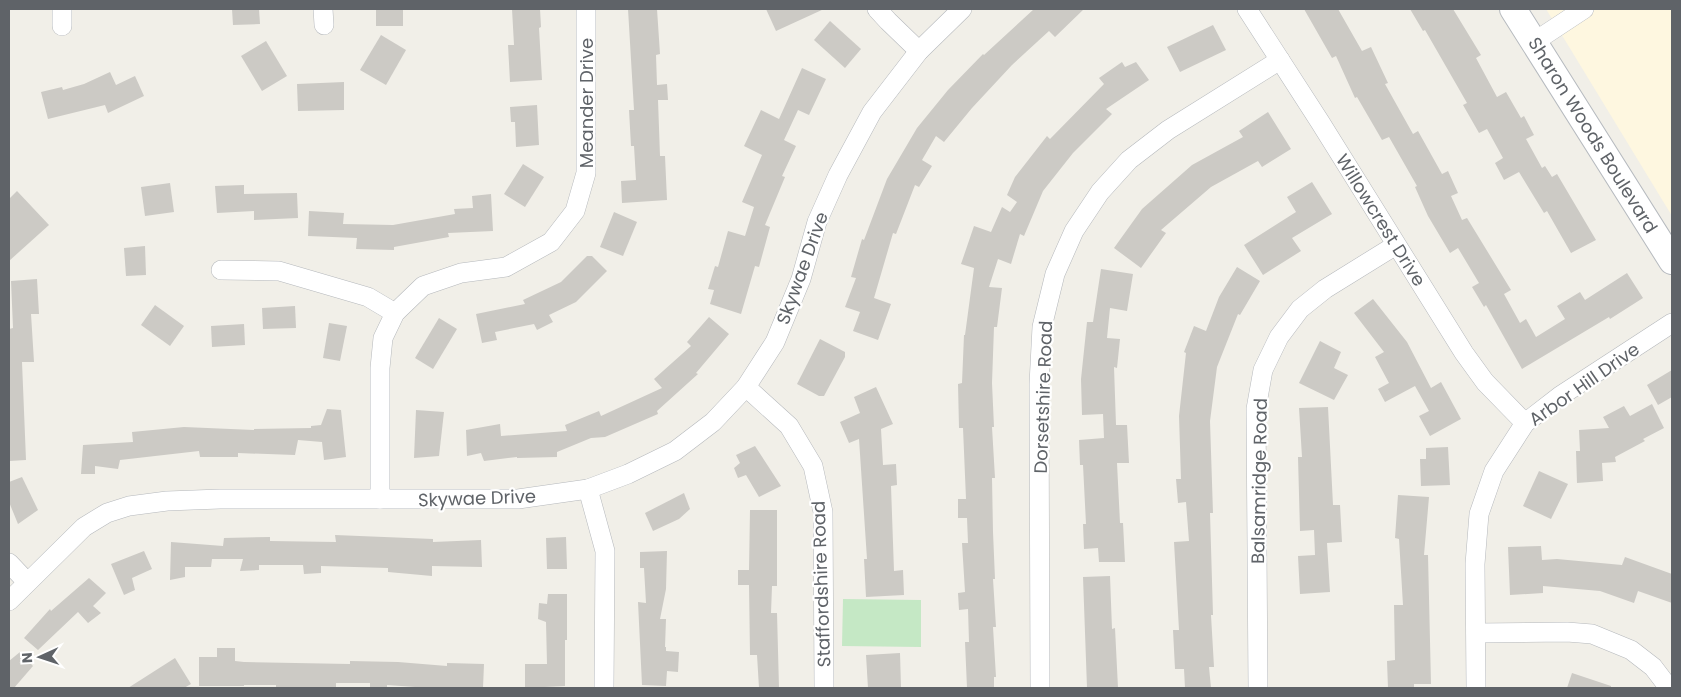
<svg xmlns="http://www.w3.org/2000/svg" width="1681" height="697" font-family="Poppins,sans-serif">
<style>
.commercial{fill:#fef7e0}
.green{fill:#c5e8c5}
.building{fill:#cccac5}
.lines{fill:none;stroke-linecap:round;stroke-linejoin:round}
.street-casing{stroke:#b5b8bc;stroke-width:20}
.secondary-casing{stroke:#b6babf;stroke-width:28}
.street{stroke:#fff;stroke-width:19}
.secondary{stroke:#fff;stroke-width:26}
.labels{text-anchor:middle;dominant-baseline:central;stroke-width:4.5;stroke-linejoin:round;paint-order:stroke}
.street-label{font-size:18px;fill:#5f6368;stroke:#fff}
</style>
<rect width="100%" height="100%" fill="#f1efe8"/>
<path class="commercial" d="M1546 9H1672V216Z"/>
<path class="green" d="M843 599 921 600V647L842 646Z"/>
<g class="building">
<path d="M232 9H259L260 24 233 25Z"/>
<rect x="376" y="9" width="27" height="17"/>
<path d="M512 9H540L541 27 539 28 542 80 510 82 508 45H514Z"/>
<path d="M628 9H657L660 54 656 55 657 85 667 84 668 100H658L660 156H665L667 200 622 203 621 181 636 180 634 146H631L629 110H634Z"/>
<path d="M766 9H824L776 31Z"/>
<path d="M1034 9H1084L1055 37 1049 31 1012 65 972 108 944 142 936 136 922 160 932 166 919 187 915 185 896 234 893 233 874 298 891 304 878 340 853 331 860 312 845 307 856 278 851 277 862 239 864 240 887 179 917 128 948 90 983 54 984 55Z"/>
<path d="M1304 9H1338L1362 51 1371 47 1388 83 1385 84 1413 134 1418 131 1442 174 1448 171 1458 193 1451 196 1462 220 1467 218 1511 290 1504 294 1520 323 1526 319 1536 337 1565 319 1557 306 1580 292 1585 300 1627 273 1643 298 1610 319 1609 317 1522 369 1486 305 1484 307 1472 287 1479 283 1458 248 1450 253 1428 216 1415 187 1417 186 1389 137 1382 140 1357 97 1355 98 1336 56 1332 58Z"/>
<path d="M1410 9H1453L1481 55 1476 58 1497 97 1506 92 1521 118 1524 116 1534 135 1526 139 1542 168 1545 166 1552 177 1557 174 1596 240 1571 253 1547 211 1544 213 1519 172 1504 180 1495 163 1503 158 1487 129 1479 133 1463 105 1467 103 1425 30 1423 31Z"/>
<path d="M830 21 861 49 845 68 814 40Z"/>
<path d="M1213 25 1226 50 1180 72 1167 47Z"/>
<path d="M381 35 406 50 386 85 360 70Z"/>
<path d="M266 41 287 76 262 91 241 56Z"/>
<path d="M1122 62 1125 67 1136 62 1149 80 1106 109 1112 114 1073 153 1043 191 1024 236 1020 234 1011 264 998 259 989 287 1002 288 997 327H994L992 383 994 427H992L995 478H992L993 532 995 579H993L996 627H993L996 677H994V688H967L965 642H969L968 609 959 610 958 593 965 592 962 543H968L967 518H958V499H966L963 428H959L958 384 962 383 964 335H965L974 268 961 264 974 226 991 232 1002 207 1010 212 1017 202 1007 195 1015 177 1047 136 1050 139 1104 84 1099 78Z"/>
<path d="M802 68 826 79 809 115 798 110 784 140 796 146 782 176 785 177 765 225 770 227 759 267 755 266 741 314 710 304 714 290 708 289 715 266 718 267 728 231 745 236 754 207 742 202 762 155 744 146 761 110 779 119Z"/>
<path d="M110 72 116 85 135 76 144 96 108 113 105 105 48 119 41 92 62 87 63 90 84 84Z"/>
<path d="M344 82V110L298 111 297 84Z"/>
<path d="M537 105 539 145 516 147 515 122H511L510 107Z"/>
<path d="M1268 112 1291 149 1262 167 1258 161 1211 187 1161 230 1166 233 1141 268 1114 248 1142 209 1192 165 1243 137 1239 131Z"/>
<path d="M523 164 544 177 525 207 504 194Z"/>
<path d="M1312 182 1332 214 1292 238 1301 251 1263 275 1244 245 1296 212 1287 197Z"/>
<path d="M170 183 174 212 145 216 141 187Z"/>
<path d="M244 185V194L297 193 298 218 254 220V211L217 213 215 186Z"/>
<path d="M17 191 49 225 9 261V199Z"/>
<path d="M491 194 493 231 448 233 449 237 394 247V250L356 249 357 238 308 236 309 211 344 213 343 224 393 225 455 214 454 209 473 208 472 196Z"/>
<path d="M614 212 637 222 623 256 600 247Z"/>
<path d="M145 246 146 275 126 276 124 248Z"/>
<path d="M587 256H592L607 271 576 302 549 315 553 322 537 330 534 324 495 332 497 340 482 343 476 314 525 304 523 300 561 282Z"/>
<path d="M1237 267 1260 281 1240 315 1238 314 1217 367 1210 421 1213 513H1210L1213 615H1211L1214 667H1209L1211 688H1185L1184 669H1175L1173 630H1179L1174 542 1189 541 1186 502 1178 503 1176 479H1181L1179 416 1186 353 1184 352 1194 326 1206 331 1219 297Z"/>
<path d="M1101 269 1133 274 1127 311 1110 308 1107 338 1120 339 1117 368 1114 367 1116 425H1127L1129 463H1117L1120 523H1123L1125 562H1099L1098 548 1084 549 1083 524H1086L1083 465H1080L1079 440 1104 438 1103 414 1082 415 1081 379 1087 322H1093Z"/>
<path d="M37 279 39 314H31L34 362H22L26 460 9 461V329L13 328 11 281Z"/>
<path d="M1373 299 1407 342 1431 388 1441 382 1461 419 1430 436 1419 416 1429 411 1415 386 1385 402 1378 389 1389 383 1375 357 1384 352 1354 313Z"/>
<path d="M155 305 184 326 170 346 141 325Z"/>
<path d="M295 306 296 328 263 329 262 308Z"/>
<path d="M709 317 729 334 696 373 698 374 657 411 658 414 605 437 591 438 557 452V457L517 458V457L484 461 481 453 467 456 466 430 500 424 501 436 567 431 565 425 599 411 601 416 662 388 654 379 691 346 687 342Z"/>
<path d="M439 318 457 329 433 369 415 358Z"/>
<path d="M329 323 347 326 340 361 323 358Z"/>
<path d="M244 324 245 345 212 347 211 326Z"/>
<path d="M820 339 845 352V357L824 396H819L797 384Z"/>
<path d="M1320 341 1341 352 1334 368 1348 375 1334 400 1299 383Z"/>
<path d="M1672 370V397L1658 405 1647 385Z"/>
<path d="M876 387 893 424 881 429 883 465 896 464 897 485 891 486 894 571 903 570 904 595 866 597 864 559H867L859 439 849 443 840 422 860 413 854 397Z"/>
<path d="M1652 404 1664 428 1643 439 1645 441 1615 457 1616 462 1602 463 1603 481 1577 483 1576 451H1580L1579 430 1609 428 1603 417 1624 406 1630 416Z"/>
<path d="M1328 407 1333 505H1340L1342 542 1327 543 1330 592 1300 594 1298 556 1315 555 1314 530 1300 531 1298 457H1302L1299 408Z"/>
<path d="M327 409 341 410 346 457 324 460 322 442 298 440 295 455 238 453V457H200L199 451 120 460 118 469 95 466V474H81L83 445 133 442 132 432 184 427 254 430V429L311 428V426L321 425Z"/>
<path d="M416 410 444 412 439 456 414 458Z"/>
<path d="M755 446 781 486 759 497 746 475 738 478 734 468 740 463 736 455Z"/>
<path d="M1448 447 1450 485 1421 486 1420 459H1426V448Z"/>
<path d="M1539 471 1568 484 1551 519 1523 506Z"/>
<path d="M22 477 38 510 18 524 9 502V482Z"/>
<path d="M684 493 690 509 679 519 653 531 645 513Z"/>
<path d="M1398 495 1429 497 1424 555H1428L1431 684H1414V688H1388L1387 661 1395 660 1394 605H1403L1399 539 1395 538Z"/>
<path d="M750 510H777V586H772L771 613H777L779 688H759L757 655H750L749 585H738V570H749Z"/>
<path d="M335 535 433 539V542L481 540 482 567 432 566V576L388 572V568L321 566V573L304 574 303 565H259V570L240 571 243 559H212L211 567H185V577L170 580 171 542 223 546 224 538 270 537V541L336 542Z"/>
<path d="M566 537 567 569H547L546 538Z"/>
<path d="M1541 546 1542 560 1557 559 1622 565 1625 557 1672 574V603L1638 591 1634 603 1600 591 1543 586V593L1510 595 1508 547Z"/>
<path d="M144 551 152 569 132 578 135 590 124 595 111 564Z"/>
<path d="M667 551 666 589 660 619H666L665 647H666V651L679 652 678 672 667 671 666 686 642 685 638 602 646 603 644 568H640V552Z"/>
<path d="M1110 576 1112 629 1115 628 1118 688H1087L1083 577Z"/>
<path d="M89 578 106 593 93 606 101 613 88 623 78 612 38 650 24 638 50 609 51 611Z"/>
<path d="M548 594H567V640H565V686L525 688V664H547L546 622 538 619 539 603 547 604Z"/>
<path d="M217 648H235V661L244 662 350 664V661L398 662 447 666V663L484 664 483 688H429L387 685V688H370V683H336V687H293V688H276V685H244V686H199V657H217Z"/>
<path d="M20 652 33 666 14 688H9V661Z"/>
<path d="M900 653 901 688H868L866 655Z"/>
<path d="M175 658 191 684 184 688H128Z"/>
<path d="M1572 673 1611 686V688H1567Z"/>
</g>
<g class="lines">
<g class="street-casing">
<g id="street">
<path d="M62 9V26"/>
<path d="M323 9 324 25"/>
<path d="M877 9 888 21 919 51"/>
<path d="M1247 9 1320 122 1464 353 1485 382 1525 423"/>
<path d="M1534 42 1584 9"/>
<path d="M221 270 279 271 368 297 395 313"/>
<path d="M746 387 789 426 813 466 823 512 824 688"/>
<path d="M588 489 605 551 604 688"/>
<path d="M380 499V368L383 338 395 313 423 286 461 273 506 267 551 242 575 211 586 173V9"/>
<path d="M9 563 27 582"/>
<path d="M9 601 84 527 107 513 129 506 167 501 220 499H518L588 489 628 474 675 451 713 422 746 387 775 342 801 279 817 222 838 175 872 112 919 51 962 9"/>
<path d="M1476 633 1567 632 1592 634 1631 650 1653 667 1669 688"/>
<path d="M1040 688 1039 384 1042 327 1055 274 1074 231 1100 192 1129 160 1168 130 1280 60"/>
<path d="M1258 688 1256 409 1263 370 1279 337 1300 309 1325 289 1396 245"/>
<path d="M1476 688 1475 564 1479 514 1494 471 1525 423 1560 396 1672 323"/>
</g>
</g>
<g class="secondary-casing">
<path id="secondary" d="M1513 9 1672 261"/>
</g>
<use href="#street" class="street"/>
<use href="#secondary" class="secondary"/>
</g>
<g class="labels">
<g class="street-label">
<text transform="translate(586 103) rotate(-90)">Meander Drive</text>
<text transform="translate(1593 135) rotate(58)">Sharon Woods Boulevard</text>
<text transform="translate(1381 220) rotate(58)">Willowcrest Drive</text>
<text transform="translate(802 268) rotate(-70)">Skywae Drive</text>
<text transform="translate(1584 384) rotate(-35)">Arbor Hill Drive</text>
<text transform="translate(1043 397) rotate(-88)">Dorsetshire Road</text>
<text transform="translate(1259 481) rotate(-89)">Balsamridge Road</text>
<text transform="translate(477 498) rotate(-2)">Skywae Drive</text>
<text transform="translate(821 584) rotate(-92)">Staffordshire Road</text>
</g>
</g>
<rect width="1681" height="697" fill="none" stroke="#5f6368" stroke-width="20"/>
<g transform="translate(40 657) rotate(267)" stroke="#ffffff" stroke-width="4" paint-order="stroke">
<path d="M0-4L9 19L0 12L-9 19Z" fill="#5f6368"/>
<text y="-8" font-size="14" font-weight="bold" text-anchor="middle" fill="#5f6368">N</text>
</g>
</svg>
